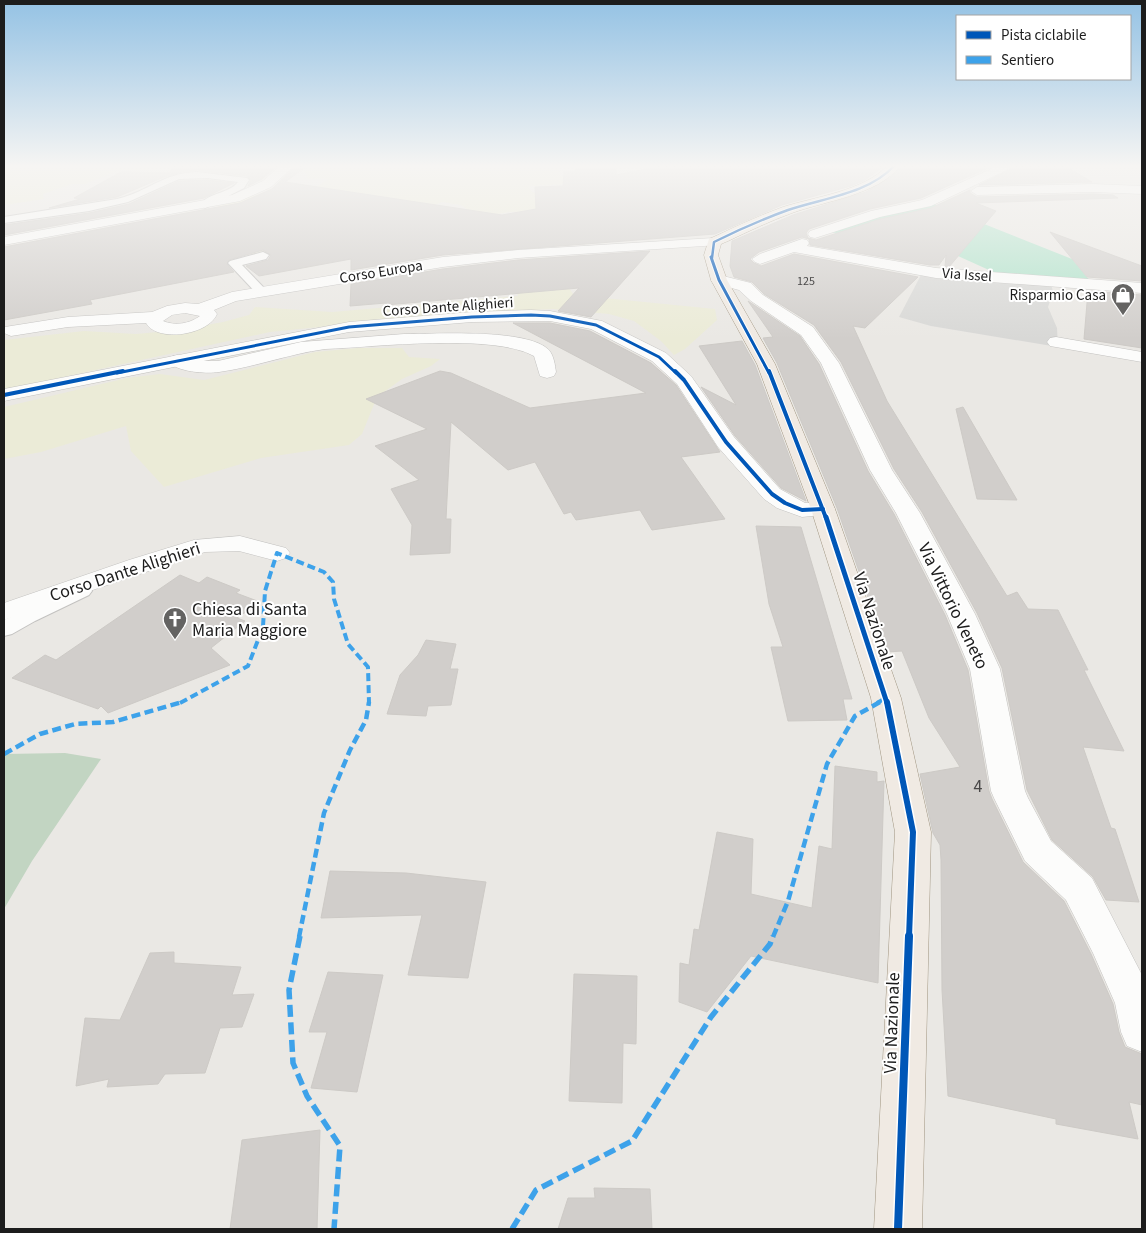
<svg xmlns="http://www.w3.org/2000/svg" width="1146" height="1233" font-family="'Source Sans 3',sans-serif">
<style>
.religious{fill:#d8d8d6}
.farmland{fill:#ebebd7}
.cemetery{fill:#c2d5c2}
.pitch{fill:#afe2ca}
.building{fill:#d1cecb;stroke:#cdcac6}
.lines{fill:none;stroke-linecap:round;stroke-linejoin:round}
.service-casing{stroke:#c3c2c0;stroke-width:2}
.minor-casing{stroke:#c3c2c0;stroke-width:1}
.tertiary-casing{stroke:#c3c2c0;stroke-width:1}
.primary-casing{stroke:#a09581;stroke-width:1}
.service{fill:#fcfcfb;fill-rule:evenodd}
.minor{fill:#fcfcfb;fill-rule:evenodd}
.tertiary{fill:#fcfcfb;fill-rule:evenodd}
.primary{fill:#f0eae3;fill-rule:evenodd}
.quiet-far2{stroke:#3da2ea;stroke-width:4;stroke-dasharray:8 4;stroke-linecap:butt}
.quiet-far1{stroke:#3da2ea;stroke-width:4.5;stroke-dasharray:9 4.5;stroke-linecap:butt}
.quiet{stroke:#3da2ea;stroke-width:5.5;stroke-dasharray:12 5.5;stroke-linecap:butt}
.cycleway-far5-casing{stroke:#fff;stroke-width:4}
.cycleway-far4-casing{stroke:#fff;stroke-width:5}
.cycleway-far3-casing{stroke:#fff;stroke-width:6}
.cycleway-far2-casing{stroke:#fff;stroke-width:8}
.cycleway-far1-casing{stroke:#fff;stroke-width:9}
.cycleway-casing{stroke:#fff;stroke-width:11}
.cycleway-far5{stroke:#0057b8;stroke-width:2.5}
.cycleway-far4{stroke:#0057b8;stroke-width:3}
.cycleway-far3{stroke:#0057b8;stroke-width:4}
.cycleway-far2{stroke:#0057b8;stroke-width:5}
.cycleway-far1{stroke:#0057b8;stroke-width:6}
.cycleway{stroke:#0057b8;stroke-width:8}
.labels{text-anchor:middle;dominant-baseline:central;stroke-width:4;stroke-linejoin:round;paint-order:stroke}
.far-number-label{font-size:12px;fill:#494848}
.far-street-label{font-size:15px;fill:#1c1c1c;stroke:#fff}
.far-poi-label{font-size:15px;fill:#1c1c1c;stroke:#fff;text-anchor:end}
.street-label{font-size:18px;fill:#1c1c1c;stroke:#fff}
.poi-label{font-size:18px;fill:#1c1c1c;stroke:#fff;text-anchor:start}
.near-number-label{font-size:18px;fill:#494848}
</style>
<rect width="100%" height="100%" fill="#eae8e4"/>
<path class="religious" d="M921 275 1051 283 1053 292 1048 307 1057 328 1058 347 931 326 899 317Z"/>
<g class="farmland">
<path d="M4 166H154L145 171H117L85 184H72L43 194 44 199 4 205Z"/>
<path d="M294 166 560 167 559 171 560 175 568 177 571 184 529 186 530 190 534 193 611 196 522 212H510L478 217 461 205 442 202 407 216 435 227 255 258 235 241 4 300V260L64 248 210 214 216 207 263 193 310 192 328 179 307 178V174Z"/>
<path d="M515 283 569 288 573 294 594 297 715 309 717 320 685 349 674 355 661 341 634 321 609 314 553 309 449 314 270 332 4 390V340L84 331 136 334 179 330 223 322 249 315 255 307 332 312 518 296Z"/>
<path d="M358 348H402L409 357 440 359 431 366 402 379 377 397 362 434 349 445 261 458 164 487 131 451 126 426 41 452 4 459V407L127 378 160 374 204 380 315 352Z"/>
</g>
<path class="cemetery" d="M65 753 101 759 32 861 4 909V754Z"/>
<path class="pitch" d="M934 204 1072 259 1091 282 1000 275 958 256 831 232 862 221Z"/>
<g class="building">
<path d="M173 166H277L262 179 248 186 251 180 247 176 197 170 185 171 164 177 117 197 49 208 80 199 74 198 121 172 170 173Z"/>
<path d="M296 166H307L285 182 502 215 536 209 535 187 563 186 564 172H575V169L616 168V175L661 166H884L865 180 851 186 782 205 715 234 443 255 351 270V259L259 276 246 266 268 260 271 255 263 250 229 260 227 264 234 272 90 300 92 304 4 320V247L240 203 272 189Z"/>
<path d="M902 166H992L921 198 870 209 809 229 806 233 808 238 816 240 880 219 931 208 970 190V193L977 197 1093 194 1113 195 1118 198 976 203 996 211 949 267H945L946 255 939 265H930L810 245 809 239 802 237 759 252 750 259 754 263 761 266 794 254 918 277 865 328 853 326 887 401 1007 596 1017 592 1028 609 1058 610 1088 670H1084L1124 751 1083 747 1111 828 1115 829 1139 902 1106 900 1093 877 1052 840 1027 790 1002 668 977 613 922 512 894 469 841 362 814 325 764 294 752 282 734 277 730 266 732 241 793 215 866 192 891 177Z"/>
<path d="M1017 166H1065L1092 182 979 185Z"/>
<path d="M208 180 234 183 204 198 4 235V225L89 213 129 204 179 181Z"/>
<path d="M1050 232 1142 266V281L1087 277Z"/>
<path d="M650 251 591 317 558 311 579 288 386 305V303L350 306 351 284 443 269 518 260Z"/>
<path d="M1088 291 1142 295V348L1084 339Z"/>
<path d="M748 301 800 336 819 364 868 471 894 514 945 615 968 670 989 791 992 799 1023 862 1064 901 1091 954 1113 1004 1119 1032 1125 1047 1142 1054V1105L1129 1102 1138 1139 1056 1124V1119L948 1096 942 990 941 860 940 845 933 833 920 774 960 767 929 718 902 651 887 652 886 649 837 508 777 363 763 338 773 337Z"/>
<path d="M513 323H550L590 331 651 363 676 385 720 452 681 457 725 519 652 530 640 510 576 520 571 512 564 514 535 462 508 470 451 422 446 519H451L450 553 410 555 412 525 391 489 419 480 375 446 427 429 366 399 440 371 451 373 530 408 646 393Z"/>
<path d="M742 341 755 365 806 501 781 488 735 436 701 387 736 405 699 346Z"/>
<path d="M963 407 1017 500 977 499 956 409Z"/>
<path d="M756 526 801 527 852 699H843L847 720 788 721 771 647H783L769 604Z"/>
<path d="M180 575 199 583 207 577 240 590 236 593 260 602 237 618 245 621 211 648 230 665 108 713 101 706 98 709 12 678 45 655 56 660Z"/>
<path d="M426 640 456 644 450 669H458L451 705 428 706 426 716 387 714 400 675 418 655Z"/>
<path d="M835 766 877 772V782L884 781 878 983 751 956 707 1012 679 1002 680 963 689 965 694 929 699 930 717 832 753 839 751 894 812 908 819 846 832 849Z"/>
<path d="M330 871 406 873 486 882 468 978 408 975 422 915 321 918Z"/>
<path d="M174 952V963L241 967 232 995 254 994 242 1027 220 1028 205 1073 165 1074 158 1084 107 1087 109 1079 76 1086 85 1018 120 1020 150 953Z"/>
<path d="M328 972 383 975 357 1092 311 1088 327 1032H309Z"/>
<path d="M574 974 637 976 636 1044 623 1043 622 1103 569 1101Z"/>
<path d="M320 1130 317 1229H230L242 1140Z"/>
<path d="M594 1188 650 1189 652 1229H558L568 1198H595Z"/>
</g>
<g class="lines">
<g class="service-casing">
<g id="service">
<path d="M197 172 247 178 249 180 244 188 205 208 200 205C209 192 229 194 238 182L208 178 179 179 128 202 89 211 4 223V217L117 199C148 192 162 173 197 172Z"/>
<path d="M263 252 269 255 266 259 242 265 268 292 262 296 258 295 228 263 230 261Z"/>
<path d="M82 585 89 587 92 591 89 595 35 621 12 634 4 636V620Z"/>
</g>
</g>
<g class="minor-casing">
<g id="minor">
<path d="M998 166H1015L931 206 880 217 815 238 810 237 808 234 810 231 871 211 922 200Z"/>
<path d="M1093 184 1142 186V194L1093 192 977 195 971 191 977 187Z"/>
<path d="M714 238 719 239 721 242 719 245 518 258 443 267 236 301 214 310 217 314C209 335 157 343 146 323L68 327 11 336 4 333 5 327 11 326 68 317 152 312 167 306 185 303 198 304 232 292 443 257 518 250ZM185 313 200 316C189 324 175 326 163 321L172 315Z"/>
<path d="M802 239 807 240 809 243 807 246 936 268 1142 283V293L936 278 794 252 760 264 755 262 752 259 760 254Z"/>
<path d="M719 275 751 283 763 295 813 327 839 363 892 470 920 513 975 614 1000 669 1025 791 1028 798 1051 841 1092 878 1142 975V1052L1127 1046 1121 1032 1115 1003 1093 953 1066 900 1025 861 994 798 991 791 970 669 947 614 896 513 870 470 821 363 801 335 751 301 739 290 713 283 711 280 713 277Z"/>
<path d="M404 334C435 334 528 328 549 350 554 356 555 365 556 372L554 376 547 378 540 376 534 356C493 333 375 347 325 349 289 354 255 367 219 372 206 374 176 372 168 361L170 357 177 355 197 361H218L301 342Z"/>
<path d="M1056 337 1142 352V362L1050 346 1047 342 1050 338Z"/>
<path d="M240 536 286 548 290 553 286 558 277 561 239 551 205 552 4 620V603L129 560 194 540Z"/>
</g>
</g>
<g class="tertiary-casing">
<g id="tertiary">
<path d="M280 166H294L271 187 240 201 4 245V237L232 195 263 181Z"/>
<path d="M531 310 550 311 602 321 666 353 691 376 734 437 780 489 805 503 823 502 831 504 835 509 831 514 802 517 777 508 764 499 718 447 677 384 652 361 591 329 550 321 472 322 349 332 4 401V389L349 322 472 312Z"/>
</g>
</g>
<g class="primary-casing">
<path id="primary" d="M887 166H900C878 195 825 201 792 213 770 221 749 231 728 241L721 244 718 255 727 280 775 364 835 509 901 698 931 832 922 1229H874L895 832 871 698 811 509 757 364 711 280 704 255 709 239 718 235C739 225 761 215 783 207 814 197 864 191 887 166Z"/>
</g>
<use href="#service" class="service"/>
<use href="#minor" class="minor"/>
<use href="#tertiary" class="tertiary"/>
<use href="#primary" class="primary"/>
<g class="quiet-far2">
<path d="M180 703 248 666 263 627 265 591 277 553 324 572 333 582 334 599 348 644 368 667 369 703"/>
<path d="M877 703 886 698"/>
</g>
<g class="quiet-far1">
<path d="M4 754 40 734 75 724 113 722 182 702"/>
<path d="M299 937 324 813 350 750 366 720 369 702"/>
<path d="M773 937 788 901 827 764 855 716 880 702"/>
</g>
<g class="quiet">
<path d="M300 936 289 990 293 1063 307 1096 340 1146 334 1229"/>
<path d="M512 1229 536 1190 632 1141 711 1017 770 944 773 936"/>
</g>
<g class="cycleway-far5-casing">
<path id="cycleway-far5" d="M712 258 714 242C738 230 763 219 788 210 823 198 868 194 894 166"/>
</g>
<g class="cycleway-far4-casing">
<g id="cycleway-far4">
<path d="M711 257 719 280 769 373"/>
<path d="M117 373 349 327 472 317 531 315 550 316 596 325 659 357 676 373"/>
</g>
</g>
<g class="cycleway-far3-casing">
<g id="cycleway-far3">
<path d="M675 371 684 380 726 442 772 494 785 503 802 510 823 509"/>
<path d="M769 371 826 518"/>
<path d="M4 395 123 371"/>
</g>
</g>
<g class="cycleway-far2-casing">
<path id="cycleway-far2" d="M826 517 887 703"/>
</g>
<g class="cycleway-far1-casing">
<path id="cycleway-far1" d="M887 702 913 832 909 937"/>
</g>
<g class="cycleway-casing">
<path id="cycleway" d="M898 1229 909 936"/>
</g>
<use href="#cycleway-far5" class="cycleway-far5"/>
<use href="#cycleway-far4" class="cycleway-far4"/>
<use href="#cycleway-far3" class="cycleway-far3"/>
<use href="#cycleway-far2" class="cycleway-far2"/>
<use href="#cycleway-far1" class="cycleway-far1"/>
<use href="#cycleway" class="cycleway"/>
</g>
<linearGradient id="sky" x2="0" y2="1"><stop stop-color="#94c2e4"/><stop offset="0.49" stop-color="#f6f5f3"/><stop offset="1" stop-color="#f6f5f3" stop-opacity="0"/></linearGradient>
<rect width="1146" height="339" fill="url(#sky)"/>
<defs>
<g id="shop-pin" transform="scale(1.25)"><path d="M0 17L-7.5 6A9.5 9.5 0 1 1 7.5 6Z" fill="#646362" stroke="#fff"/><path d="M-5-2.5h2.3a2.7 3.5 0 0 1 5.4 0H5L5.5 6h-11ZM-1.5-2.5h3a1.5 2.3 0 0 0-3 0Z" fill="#fff"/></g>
<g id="church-pin" transform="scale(1.25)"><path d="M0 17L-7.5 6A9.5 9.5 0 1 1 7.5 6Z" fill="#646362" stroke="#fff"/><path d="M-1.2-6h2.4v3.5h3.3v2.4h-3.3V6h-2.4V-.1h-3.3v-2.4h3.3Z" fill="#fff"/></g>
</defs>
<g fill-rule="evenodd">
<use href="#shop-pin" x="1123" y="295"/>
<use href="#church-pin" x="175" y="619"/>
</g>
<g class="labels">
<g class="far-number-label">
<text x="806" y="281">125</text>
</g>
<g class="far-street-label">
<text transform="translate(381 272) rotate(-9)">Corso Europa</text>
<text transform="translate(967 275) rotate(4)">Via Issel</text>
<text transform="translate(448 307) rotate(-4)">Corso Dante Alighieri</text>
</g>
<g class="far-poi-label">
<text x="1106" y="295">Risparmio Casa</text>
</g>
<g class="street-label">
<text transform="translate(125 572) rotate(-18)">Corso Dante Alighieri</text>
<text transform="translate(953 606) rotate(64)">Via Vittorio Veneto</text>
<text transform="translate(874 621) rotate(72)">Via Nazionale</text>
<text transform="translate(892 1023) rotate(-88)">Via Nazionale</text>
</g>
<g class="poi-label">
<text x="192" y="609">Chiesa di Santa<tspan x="192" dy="21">Maria Maggiore</tspan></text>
</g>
<g class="near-number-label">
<text x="978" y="786">4</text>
</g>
</g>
<rect width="1146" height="1233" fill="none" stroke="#1c1c1c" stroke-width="10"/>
<rect x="956" y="15" width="175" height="65" fill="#ffffff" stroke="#a4a4a4"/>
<rect x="966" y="31" width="25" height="8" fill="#0057b8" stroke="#a4a4a4"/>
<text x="1001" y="40" font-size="15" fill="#1c1c1c">Pista ciclabile</text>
<rect x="966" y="56" width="25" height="8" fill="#3da2ea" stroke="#a4a4a4"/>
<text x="1001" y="65" font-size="15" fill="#1c1c1c">Sentiero</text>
</svg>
